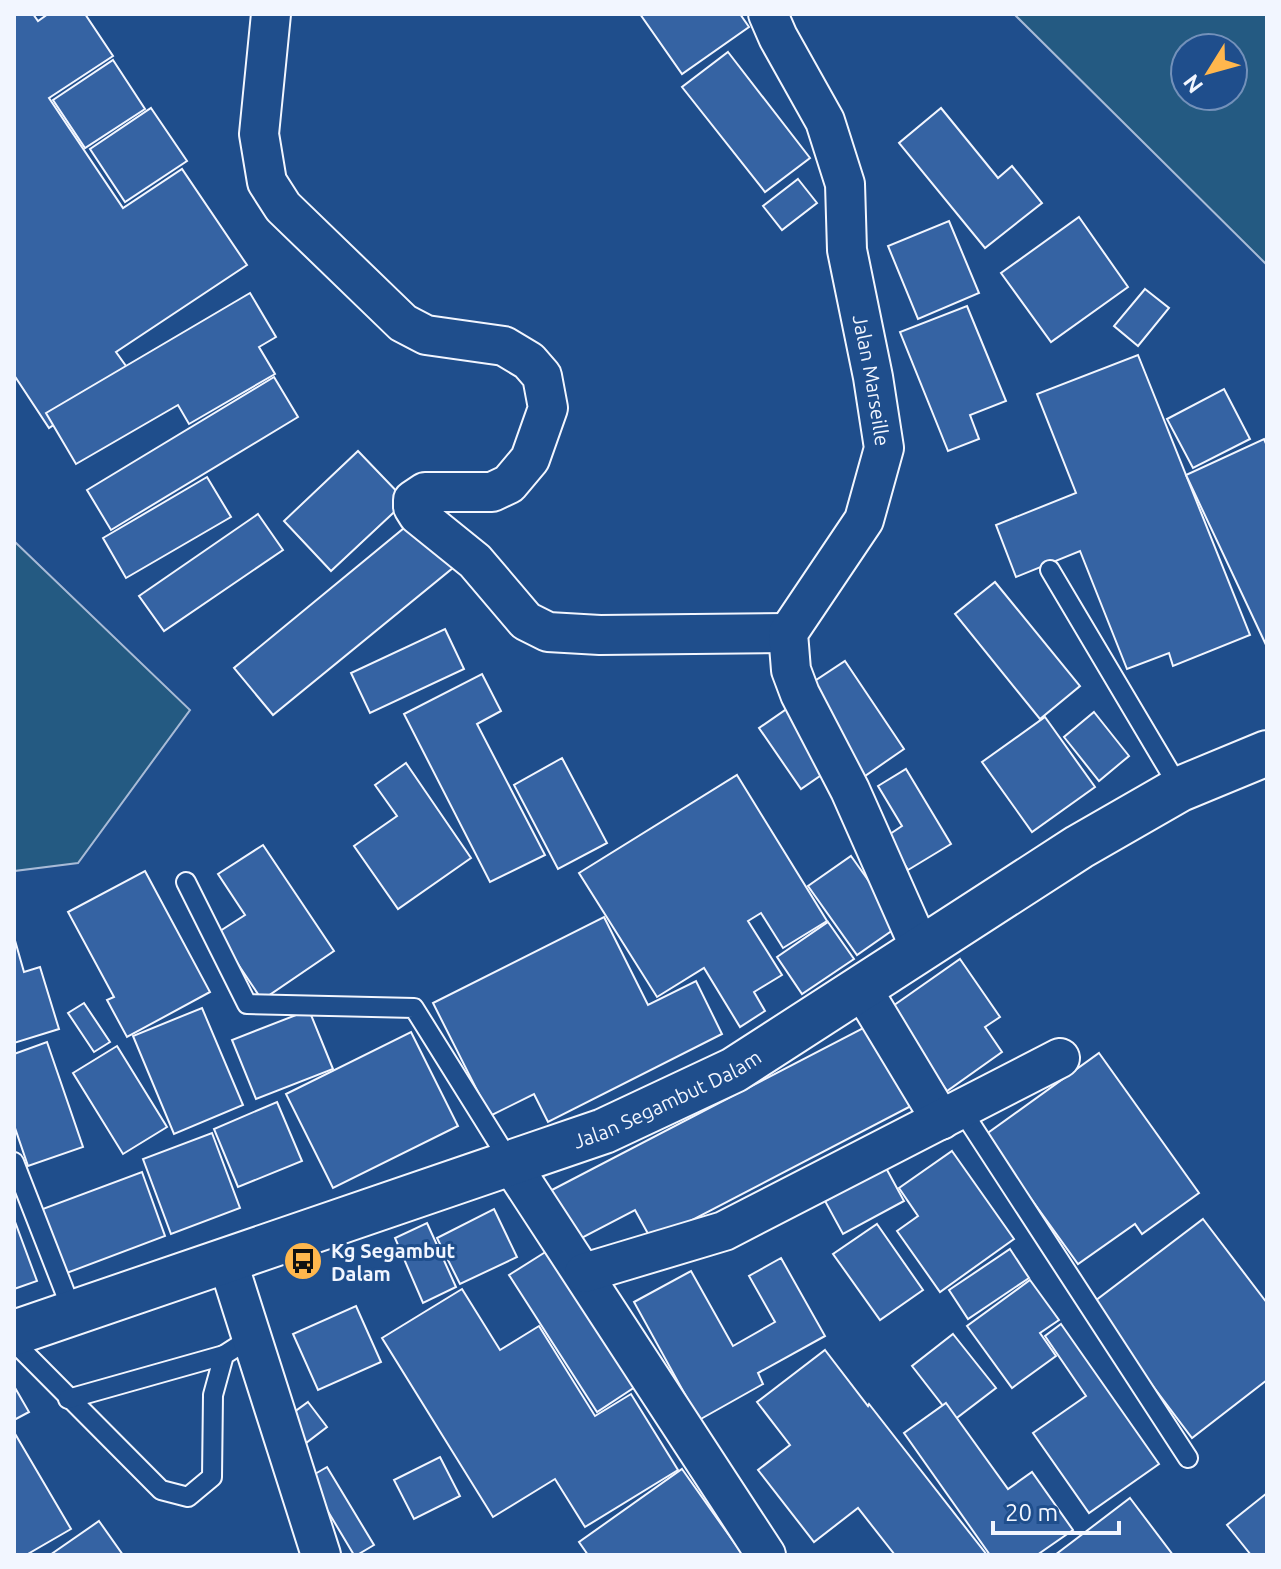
<svg xmlns="http://www.w3.org/2000/svg" width="1281" height="1569" font-family="Ubuntu,sans-serif">
<style>
.green{fill:#245a82;stroke:#a8bbd7;stroke-width:2;fill-rule:evenodd}
.building{fill:#3563a3;stroke:#f2f6ff;stroke-width:2}
.lines{fill:none;stroke-linecap:round;stroke-linejoin:round}
.service-casing{stroke:#f2f6ff;stroke-width:22}
.minor-casing{stroke:#f2f6ff;stroke-width:42}
.tertiary-casing{stroke:#f2f6ff;stroke-width:48}
.service{stroke:#1f4e8c;stroke-width:18}
.minor{stroke:#1f4e8c;stroke-width:38}
.tertiary{stroke:#1f4e8c;stroke-width:44}
.labels{text-anchor:middle;dominant-baseline:central;stroke-width:6;stroke-linejoin:round;paint-order:stroke}
.street-label{font-size:20px;fill:#f2f6ff;stroke:#1f4e8c}
.poi-label{font-size:20px;font-weight:bold;fill:#f2f6ff;stroke:#1f4e8c;text-anchor:start}
</style>
<rect width="100%" height="100%" fill="#1f4e8c"/>
<g class="green">
<path d="M1014 14H1267V265ZM1185 48H1233V96H1185Z"/>
<path d="M14 541 190 710 78 863 14 871Z"/>
</g>
<g class="building">
<path d="M14 14H33L38 21 48 14H85L113 56 49 98 123 208 182 169 247 265 116 352 131 373 49 428 14 375Z"/>
<path d="M640 14H740L749 27 682 74Z"/>
<path d="M728 52 810 158 765 192 682 87Z"/>
<path d="M113 60 145 109 85 148 53 100Z"/>
<path d="M151 108 187 161 125 202 90 149Z"/>
<path d="M941 108 998 178 1012 166 1042 203 985 248 899 143Z"/>
<path d="M798 179 817 203 782 230 763 206Z"/>
<path d="M1079 217 1128 287 1051 342 1001 273Z"/>
<path d="M949 221 979 293 918 319 888 246Z"/>
<path d="M1145 289 1169 308 1138 346 1114 326Z"/>
<path d="M250 293 276 337 259 347 275 374 189 424 178 405 76 464 46 413Z"/>
<path d="M967 306 1006 401 970 415 979 439 948 451 900 332Z"/>
<path d="M1138 355 1250 635 1173 666 1169 653 1127 669 1080 551 1016 577 996 525 1076 493 1037 394Z"/>
<path d="M274 377 298 417 111 530 87 490Z"/>
<path d="M1224 389 1250 439 1193 468 1167 419Z"/>
<path d="M1264 439 1267 446V647L1186 475Z"/>
<path d="M358 451 406 501 331 571 284 521Z"/>
<path d="M207 477 231 517 126 578 103 538Z"/>
<path d="M258 514 283 550 164 631 139 596Z"/>
<path d="M415 519 454 567 273 715 234 668Z"/>
<path d="M995 582 1080 686 1040 719 955 614Z"/>
<path d="M445 629 464 669 370 713 351 673Z"/>
<path d="M845 661 904 749 865 776 804 688Z"/>
<path d="M482 674 501 711 477 724 545 855 490 882 404 714Z"/>
<path d="M791 706 833 767 801 789 759 728Z"/>
<path d="M1094 712 1129 756 1099 781 1064 737Z"/>
<path d="M1045 717 1095 787 1032 832 982 762Z"/>
<path d="M562 758 607 843 558 869 514 785Z"/>
<path d="M406 763 471 858 398 909 354 846 397 816 375 785Z"/>
<path d="M906 769 951 844 908 870 887 836 902 826 878 786Z"/>
<path d="M737 775 827 921 783 948 761 913 748 921 782 975 754 992 765 1011 740 1027 704 968 657 997 579 873Z"/>
<path d="M263 845 334 951 262 1000 217 933 245 915 218 874Z"/>
<path d="M851 856 900 925 857 955 808 886Z"/>
<path d="M145 871 210 992 127 1037 107 1000 114 997 68 912Z"/>
<path d="M604 917 648 1005 696 981 722 1034 548 1122 534 1094 490 1116 433 1003Z"/>
<path d="M828 922 854 959 802 994 777 957Z"/>
<path d="M14 937 24 972 40 967 59 1029 14 1043Z"/>
<path d="M960 959 1000 1017 985 1027 1002 1052 947 1091 890 1008Z"/>
<path d="M84 1003 110 1042 94 1052 68 1013Z"/>
<path d="M202 1008 243 1105 174 1134 133 1036Z"/>
<path d="M309 1010 333 1069 256 1099 232 1040Z"/>
<path d="M869 1025 911 1106 652 1241 635 1210 574 1242 548 1192Z"/>
<path d="M411 1032 458 1126 333 1188 286 1094Z"/>
<path d="M47 1042 83 1147 28 1166 14 1125V1054Z"/>
<path d="M117 1046 167 1127 123 1154 73 1073Z"/>
<path d="M1099 1053 1199 1193 1142 1234 1135 1224 1078 1264 985 1135Z"/>
<path d="M277 1102 302 1161 238 1187 214 1129Z"/>
<path d="M212 1133 240 1208 171 1234 143 1159Z"/>
<path d="M952 1151 1014 1239 940 1292 897 1231 918 1216 899 1188Z"/>
<path d="M886 1168 904 1201 843 1234 825 1201Z"/>
<path d="M142 1172 165 1236 64 1274 40 1210Z"/>
<path d="M494 1209 517 1257 460 1284 437 1238Z"/>
<path d="M14 1219 37 1281 14 1289Z"/>
<path d="M1203 1219 1267 1303V1380L1192 1438 1091 1304Z"/>
<path d="M427 1223 456 1287 423 1303 395 1238Z"/>
<path d="M877 1224 923 1290 880 1320 833 1254Z"/>
<path d="M1010 1249 1029 1278 968 1319 949 1290Z"/>
<path d="M547 1251 635 1387 597 1412 509 1275Z"/>
<path d="M781 1258 825 1336 758 1373 763 1384 699 1420 634 1302 691 1271 733 1346 775 1322 749 1276Z"/>
<path d="M1030 1280 1059 1320 1040 1333 1056 1356 1012 1388 967 1326Z"/>
<path d="M462 1289 500 1350 539 1326 595 1416 631 1394 678 1470 585 1527 555 1479 493 1517 382 1338Z"/>
<path d="M356 1306 381 1362 318 1390 293 1334Z"/>
<path d="M1061 1324 1159 1464 1089 1513 1033 1433 1086 1396 1045 1336Z"/>
<path d="M953 1334 996 1388 954 1420 912 1366Z"/>
<path d="M825 1350 868 1406 869 1404 987 1555H895L858 1508 814 1542 758 1470 790 1445 757 1402Z"/>
<path d="M14 1386 29 1412 14 1420Z"/>
<path d="M308 1402 327 1427 306 1443 286 1418Z"/>
<path d="M946 1403 1008 1489 1032 1472 1073 1530 1037 1555H990L904 1433Z"/>
<path d="M14 1432 71 1529 26 1555H14Z"/>
<path d="M440 1457 460 1496 414 1519 394 1480Z"/>
<path d="M327 1467 374 1545 357 1555H354L308 1478Z"/>
<path d="M682 1469 743 1555H588L579 1542Z"/>
<path d="M1267 1493V1555H1251L1227 1525Z"/>
<path d="M1130 1498 1173 1555H1055Z"/>
<path d="M99 1521 123 1555H50Z"/>
</g>
<g class="lines">
<g class="service-casing">
<g id="service">
<path d="M1050 570 1180 789"/>
<path d="M186 882 247 1004 414 1008 510 1162"/>
<path d="M961 1109 1188 1458"/>
<path d="M14 1162 73 1313"/>
<path d="M14 1342 161 1490 188 1497 212 1477 213 1395 224 1355 252 1337"/>
<path d="M68 1399 224 1355"/>
</g>
</g>
<g class="minor-casing">
<g id="minor">
<path d="M271 14 259 134 267 182 283 207 403 323 426 335 504 346 529 361 542 376 548 408 530 459 509 484 492 492H425L413 500V507L418 515 475 561 526 621 548 632 600 635 788 633"/>
<path id="s1" d="M768 14 778 37 825 121 845 184 847 250 873 377 884 448 864 520 788 633 791 670 800 694 850 790 921 950"/>
<path d="M862 989 941 1120"/>
<path d="M511 1164 766 1555"/>
<path d="M227 1260 321 1555"/>
<path d="M584 1273 724 1231 1060 1058"/>
</g>
</g>
<g class="tertiary-casing">
<g id="tertiary">
<path id="s2" d="M14 1333 604 1131 734 1070 1079 847 1180 789 1267 753"/>
</g>
</g>
<use href="#service" class="service"/>
<use href="#minor" class="minor"/>
<use href="#tertiary" class="tertiary"/>
</g>
<defs>
<g id="bus-disc" transform="scale(2)"><circle r="9.5" fill="#ffb74d" stroke="#1f4e8c"/><path d="M-5-6H5V4H4V6H2V4H-2V6H-4V4H-5ZM-3.5-4V0h7V-4ZM-3.5 1.2v1.5H-2V1.2ZM2 1.2v1.5H3.5V1.2Z" fill="#111"/></g>
</defs>
<g fill-rule="evenodd">
<use href="#bus-disc" x="303" y="1261"/>
</g>
<g class="labels">
<g class="street-label">
<text stroke="none"><textPath href="#s1" startOffset="386">Jalan Marseille</textPath></text>
<text stroke="none"><textPath href="#s2" startOffset="694">Jalan Segambut Dalam</textPath></text>
</g>
<g class="poi-label">
<text x="331" y="1250">Kg Segambut<tspan x="331" dy="23">Dalam</tspan></text>
</g>
</g>
<rect width="1281" height="1569" fill="none" stroke="#f2f6ff" stroke-width="32"/>
<g transform="translate(1209 72) rotate(233)"><circle r="38" fill="#1f4e8c" stroke="#7391ba" stroke-width="2"/>
<path d="M0-6L14 30L0 20L-14 30Z" fill="#ffb74d"/>
<text y="-12" font-size="22" font-weight="bold" text-anchor="middle" fill="#f2f6ff">N</text>
</g>
<path d="M993 1521v12h126v-12" fill="none" stroke="#f2f6ff" stroke-width="4"/>
<text x="1005" y="1521" font-size="24" fill="#f2f6ff" stroke="#1f4e8c" stroke-width="6" paint-order="stroke">20 m</text>
</svg>
